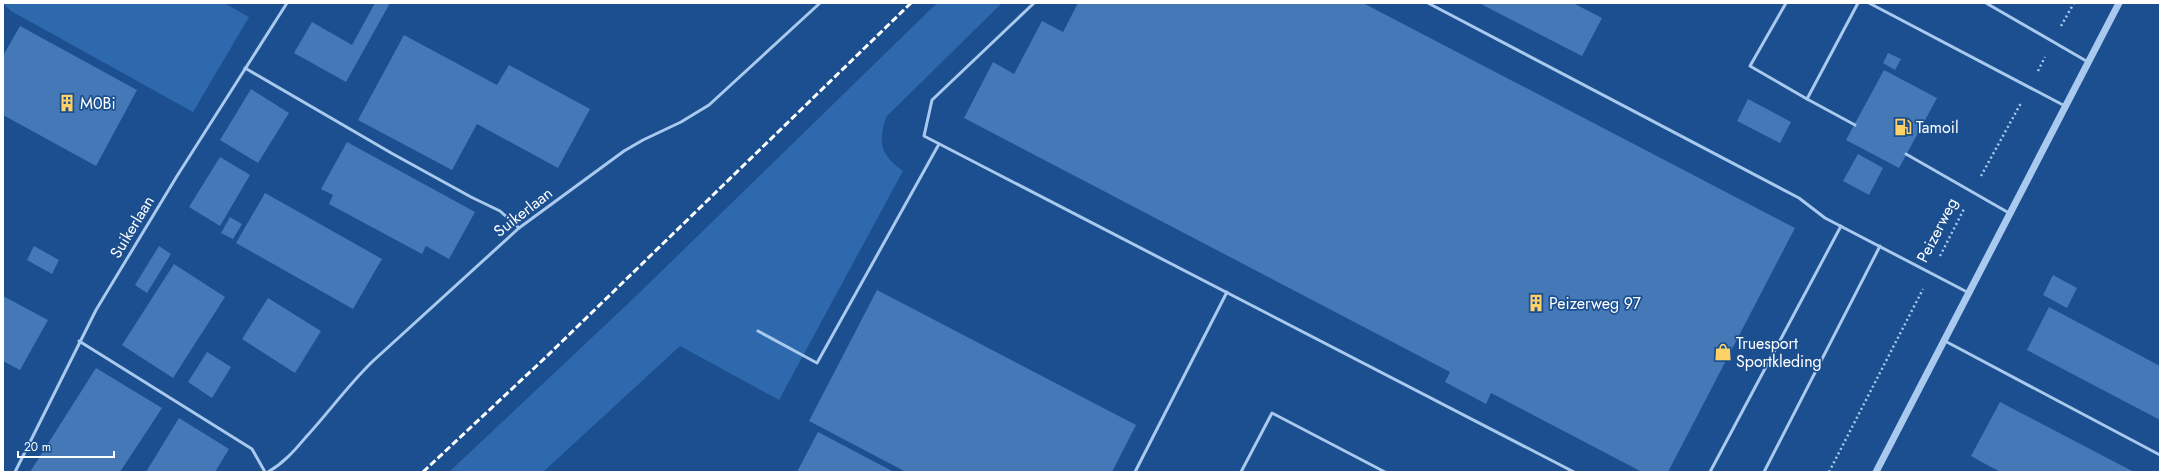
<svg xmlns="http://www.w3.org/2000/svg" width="2163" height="475" font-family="Jost,sans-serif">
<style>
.green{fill:#2e69ad}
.building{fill:#4478b7}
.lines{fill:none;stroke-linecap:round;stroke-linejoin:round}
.path{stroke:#a9c9ee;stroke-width:2.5;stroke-dasharray:2 3;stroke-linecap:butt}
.service{stroke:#a9c9ee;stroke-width:3}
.tertiary{stroke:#a9c9ee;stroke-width:7}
.rail{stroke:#fff;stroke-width:3;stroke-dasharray:7 3;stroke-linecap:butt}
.labels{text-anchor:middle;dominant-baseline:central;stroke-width:3.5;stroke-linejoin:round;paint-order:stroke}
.poi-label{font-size:16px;fill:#fff;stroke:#1b4f8f;text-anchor:start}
.street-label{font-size:16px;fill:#fff;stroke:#1b4f8f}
</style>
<rect width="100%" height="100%" fill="#1b4f8f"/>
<g class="green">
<path d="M3 3H224L249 17 193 112 11 11Z"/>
<path d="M937 3H1002L886 117C878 144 880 154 903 171L779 400 680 346 543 472H449L634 298Z"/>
</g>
<g class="building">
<path d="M375 3H390L346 82 294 53 312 22 352 45Z"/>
<path d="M1078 3H1363L1795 228 1668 472H1642L1491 393 1486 404 1445 382 1450 372 964 118 993 62 1014 74 1042 21 1063 32Z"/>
<path d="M1479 3H1573L1602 18 1582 56Z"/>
<path d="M20 26 137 90 96 166 3 115V56Z"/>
<path d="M404 35 497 85 509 65 590 109 558 168 477 124 452 170 358 120Z"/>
<path d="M1888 53 1901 59 1895 70 1883 63Z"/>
<path d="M1884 70 1937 98 1899 168 1846 140Z"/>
<path d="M251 89 289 113 258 163 220 140Z"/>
<path d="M1748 99 1791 122 1780 143 1737 121Z"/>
<path d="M347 142 475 212 449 259 426 246 422 254 329 204 333 195 321 189Z"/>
<path d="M1858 154 1883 168 1869 195 1843 181Z"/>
<path d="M220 157 250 175 220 226 189 207Z"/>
<path d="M265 193 382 259 353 309 236 243Z"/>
<path d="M230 217 242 224 233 239 221 233Z"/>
<path d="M34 246 59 260 52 274 27 260Z"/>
<path d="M159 246 171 254 147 293 135 285Z"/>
<path d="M174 264 225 297 173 378 122 345Z"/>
<path d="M2053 275 2077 288 2067 308 2043 295Z"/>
<path d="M877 290 1136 425 1112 472H906L809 421Z"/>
<path d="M3 296 48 320 20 370 3 361Z"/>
<path d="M268 298 321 331 295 373 242 339Z"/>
<path d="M2049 307 2160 366V420L2027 350Z"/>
<path d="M207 352 231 367 212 398 188 382Z"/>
<path d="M96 368 162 408 120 472H30Z"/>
<path d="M2000 402 2046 426 2134 472H2001L1987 465 1971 456Z"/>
<path d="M179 418 229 449 215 472H146Z"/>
<path d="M818 432 894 472H797Z"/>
</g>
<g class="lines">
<g class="path">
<path d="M2061 26 2074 3"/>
<path d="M2038 71 2045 57"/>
<path d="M1981 176 2021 103"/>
<path d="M1940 256 1964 209"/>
<path d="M1829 472 1923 289"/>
</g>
<g class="service">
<path d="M1034 3 932 100 924 136 1574 472"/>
<path d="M1428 3 1799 198 1825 218 1969 293"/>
<path d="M1786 3 1750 66 1807 99"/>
<path d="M1869 3 2065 106"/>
<path d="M1986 3 2088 62"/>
<path d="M245 68 393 154 471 197 500 211 519 228"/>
<path d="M1855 125 1807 99 1858 3"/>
<path d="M1906 154 2009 213"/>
<path d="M758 331 817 363 939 144"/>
<path d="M79 341 252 449 265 472"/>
<path d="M1945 341 2160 455"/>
<path d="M15 472 96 310 177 176 287 3"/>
<path d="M268 472C284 463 294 451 306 437 329 412 349 384 373 361L519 228 624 151 643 140 681 122 709 105 820 3"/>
<path d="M1135 472 1227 292"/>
<path d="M1241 472 1272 413 1385 472"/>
<path d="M1710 472 1841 226"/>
<path d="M1764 472 1880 246"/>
</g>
<path class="tertiary" d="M1876 472 2119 3"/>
<path class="rail" d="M423 472 546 357 911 3"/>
</g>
<defs>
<g id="building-bare" transform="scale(1.38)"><path d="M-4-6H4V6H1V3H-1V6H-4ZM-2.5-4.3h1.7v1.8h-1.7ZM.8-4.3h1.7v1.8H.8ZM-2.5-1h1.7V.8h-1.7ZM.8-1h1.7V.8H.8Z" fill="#ffd166" stroke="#1b4f8f" stroke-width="2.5" paint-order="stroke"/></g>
<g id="fuel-bare" transform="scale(1.38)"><path d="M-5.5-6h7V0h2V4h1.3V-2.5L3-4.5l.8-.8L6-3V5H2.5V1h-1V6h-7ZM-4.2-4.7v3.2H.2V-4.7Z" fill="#ffd166" stroke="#1b4f8f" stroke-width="2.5" paint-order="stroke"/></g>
<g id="shop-bare" transform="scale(1.38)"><path d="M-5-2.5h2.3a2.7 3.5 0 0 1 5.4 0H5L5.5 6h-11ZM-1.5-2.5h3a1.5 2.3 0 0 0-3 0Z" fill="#ffd166" stroke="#1b4f8f" stroke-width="2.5" paint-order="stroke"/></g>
</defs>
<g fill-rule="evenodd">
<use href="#building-bare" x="67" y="103"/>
<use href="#fuel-bare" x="1903" y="127"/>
<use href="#building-bare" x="1536" y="303"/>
<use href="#shop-bare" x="1723" y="352"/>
</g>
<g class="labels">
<g class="poi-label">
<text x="80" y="103">M0Bi</text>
<text x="1916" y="127">Tamoil</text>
<text x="1549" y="303">Peizerweg 97</text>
<text x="1736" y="343">Truesport<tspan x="1736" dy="18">Sportkleding</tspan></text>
</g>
<g class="street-label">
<text transform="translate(523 212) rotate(-38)">Suikerlaan</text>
<text transform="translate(132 227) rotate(-59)">Suikerlaan</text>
<text transform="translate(1937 230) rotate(-63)">Peizerweg</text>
</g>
</g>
<rect width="2163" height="475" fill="none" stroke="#ffffff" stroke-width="8"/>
<path d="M18 451v6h96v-6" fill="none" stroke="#ffffff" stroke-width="2"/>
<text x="24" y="451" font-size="12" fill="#ffffff" stroke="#1b4f8f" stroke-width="3" paint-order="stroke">20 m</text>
</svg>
